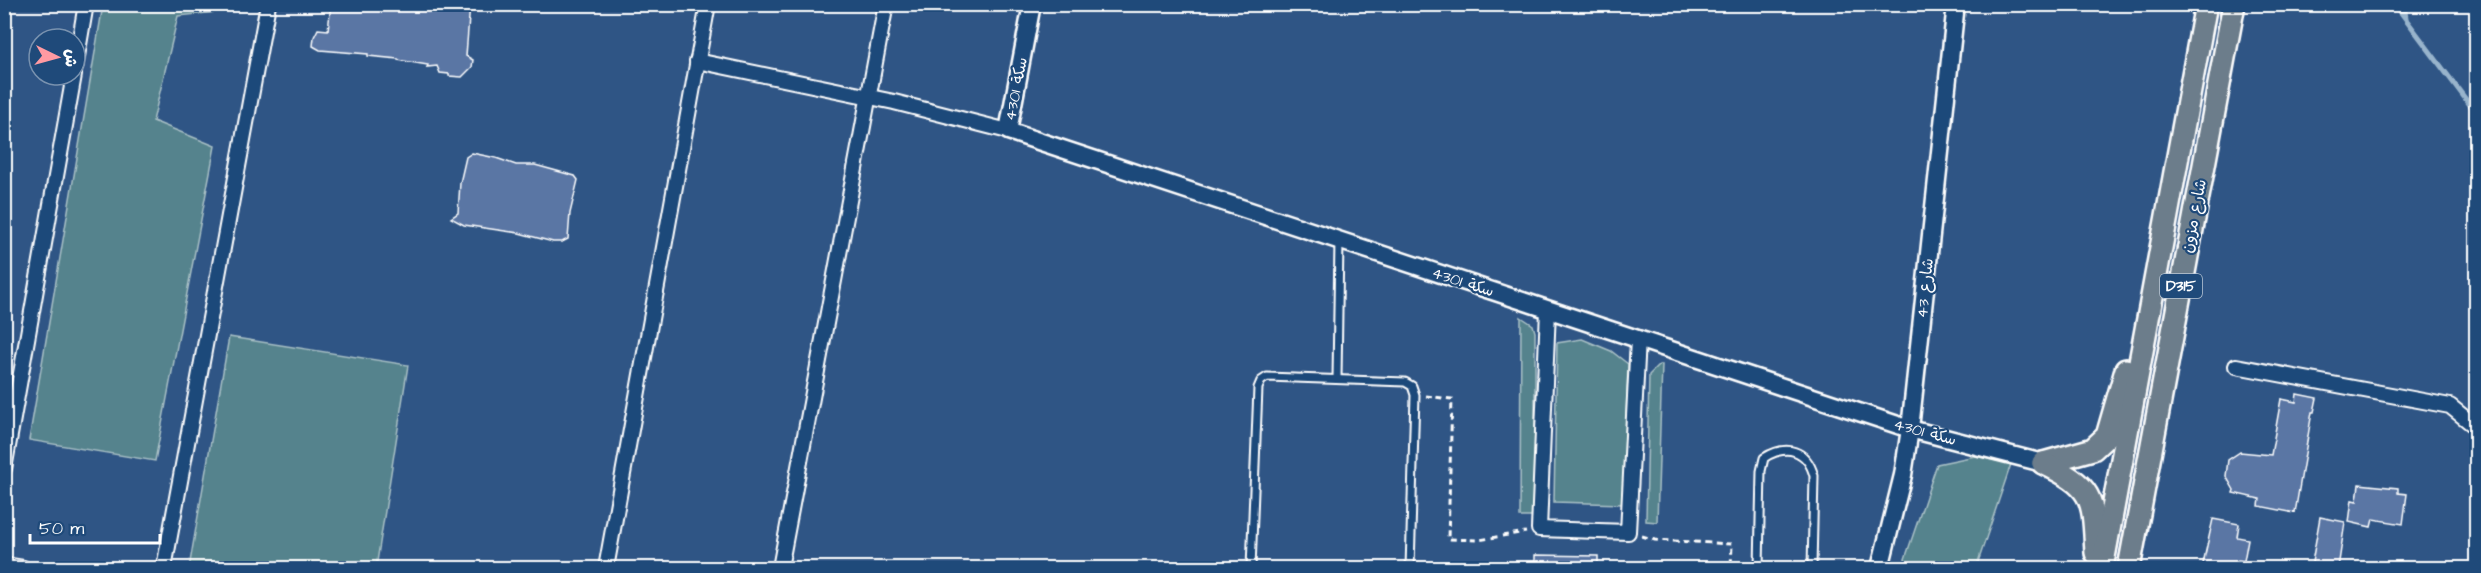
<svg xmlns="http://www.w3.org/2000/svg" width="2481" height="573" font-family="'Architects Daughter','Playpen Sans Arabic',sans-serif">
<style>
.green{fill:#55838d;stroke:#aac1c6;stroke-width:1.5}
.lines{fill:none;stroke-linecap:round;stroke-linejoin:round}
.stream{stroke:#98b4cc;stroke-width:5}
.building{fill:#5a76a4;stroke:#fff;stroke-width:1.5}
.service-casing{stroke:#fff;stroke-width:11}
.minor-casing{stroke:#fff;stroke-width:18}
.tertiary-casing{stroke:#fff;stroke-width:21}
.primary-casing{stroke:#fff;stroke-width:26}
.path{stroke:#fff;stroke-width:3;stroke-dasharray:6 4.5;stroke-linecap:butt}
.service{stroke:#1f4a7a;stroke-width:7}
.minor{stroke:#1f4a7a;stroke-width:14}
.tertiary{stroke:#1f4a7a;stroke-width:16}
.primary{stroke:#6c7d8b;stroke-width:21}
.labels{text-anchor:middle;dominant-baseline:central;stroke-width:4.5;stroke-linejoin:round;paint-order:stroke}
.shield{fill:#1f4a7a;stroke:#bcc9d7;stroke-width:1.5}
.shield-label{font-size:15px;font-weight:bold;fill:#fff}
.street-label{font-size:16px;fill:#fff;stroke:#1f4a7a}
</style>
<rect width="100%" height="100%" fill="#2f5585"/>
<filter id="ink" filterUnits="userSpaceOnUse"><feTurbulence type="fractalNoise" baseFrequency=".0167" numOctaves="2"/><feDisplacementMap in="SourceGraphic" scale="12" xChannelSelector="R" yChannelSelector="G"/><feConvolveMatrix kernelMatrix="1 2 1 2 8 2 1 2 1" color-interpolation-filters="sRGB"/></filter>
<g filter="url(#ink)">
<g class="green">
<path d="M103 5H237L236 10 178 16 153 121 215 146 155 461 29 440Z"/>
<path d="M1521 317 1533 325 1535 332V517H1520Z"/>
<path d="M229 337 408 365 376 568H189Z"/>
<path d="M1582 339 1611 351 1628 364 1623 504 1554 502 1557 343Z"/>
<path d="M1659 365H1662L1657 522 1646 521 1649 375Z"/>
<path d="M1975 456 2011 464 1976 568H1902L1937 464Z"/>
</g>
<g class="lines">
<g class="stream">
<path d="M2392 4 2396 6 2476 113"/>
<path d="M2404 4 2406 18"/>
</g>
</g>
<g class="building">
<path d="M331 4H470L466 56 473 60 472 67 462 77 449 76V74L440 73 437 66 427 67 428 65 398 60V59L368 56V54L320 50 313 46 314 37 318 29 328 30Z"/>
<path d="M472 153 496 158 516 165H535L575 176 578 180 570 213 568 239 562 242H553L519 233 464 225 451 218 458 213 460 183 466 157Z"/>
<path d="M2297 394 2317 398 2314 412H2312L2295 513 2259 506 2260 499 2233 493 2234 490 2226 476 2228 460 2240 452 2271 455 2281 399 2296 402Z"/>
<path d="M2359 484 2398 488V493L2407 494 2403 524 2373 519 2371 527 2349 522 2352 500 2357 501Z"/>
<path d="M2320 517 2345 522 2338 568H2311Z"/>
<path d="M2213 519 2239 524 2237 537 2248 539 2244 561 2238 560 2236 568H2202Z"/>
<path d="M1535 555 1598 556V568H1535Z"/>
</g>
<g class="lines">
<g class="service-casing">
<g id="service">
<path d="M1337 379 1339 241"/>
<path d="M1251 568 1258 388 1261 381 1267 377 1405 382 1412 386 1415 395 1410 568"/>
<path d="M1759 568 1761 471 1764 458C1786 444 1807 449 1814 476L1812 568"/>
</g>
</g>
<g class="minor-casing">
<g id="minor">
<path d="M697 61 894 102 1008 131"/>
<path d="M75 68 86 4"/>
<path d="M1548 310 1539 529 1628 532 1638 339"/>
<path d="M2236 366 2450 406 2476 427"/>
<path d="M4 469 74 75"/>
<path d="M4 565 23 568"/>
<path d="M164 568 268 4"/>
<path d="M606 568 708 4"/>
<path d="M780 568 886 4"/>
</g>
</g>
<g class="tertiary-casing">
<g id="tertiary">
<path d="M1032 4 1008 131 1910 429 2043 463"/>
<path d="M1880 568 1903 475 1910 429 1956 4"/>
</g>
</g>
<g class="primary-casing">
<g id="primary">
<path d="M2043 463 2093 449 2107 436 2126 370"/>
<path d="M2043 463C2095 488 2093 498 2096 553"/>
<path d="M2102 568 2206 4"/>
<path d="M2129 568 2234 4"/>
</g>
</g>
<g class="path">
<path d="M1426 396 1452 399 1448 539 1479 540 1526 532"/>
<path d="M1642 536 1655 540 1732 544 1731 568"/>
</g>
<use href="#service" class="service"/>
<use href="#minor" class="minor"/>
<use href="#tertiary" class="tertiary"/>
<use href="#primary" class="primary"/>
</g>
</g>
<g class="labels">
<rect class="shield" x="2160" y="274" width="42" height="24" rx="4.5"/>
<g class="shield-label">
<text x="2181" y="286">D315</text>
</g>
<g class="street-label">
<text transform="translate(1016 89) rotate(-79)">سكة 4301</text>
<text transform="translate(2194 216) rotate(-79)">شارع مزون</text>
<text transform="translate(1463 282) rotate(18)">سكة 4301</text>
<text transform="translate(1925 288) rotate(-84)">شارع 43</text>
<text transform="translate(1925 432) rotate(15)">سكة 4301</text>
</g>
</g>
<rect width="2481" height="573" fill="none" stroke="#1f4a7a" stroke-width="24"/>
<rect x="12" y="12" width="2457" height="549" fill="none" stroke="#fff" stroke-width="2" filter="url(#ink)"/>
<g transform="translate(57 57) rotate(95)"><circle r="28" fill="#1f4a7a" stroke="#7992af" stroke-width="1.5"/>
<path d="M0-4.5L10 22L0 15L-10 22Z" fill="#ff9aa2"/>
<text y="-9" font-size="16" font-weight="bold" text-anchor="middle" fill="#ffffff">ش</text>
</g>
<path d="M30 534v9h130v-9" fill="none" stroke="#ffffff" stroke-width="3"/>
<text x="39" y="534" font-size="18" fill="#ffffff" stroke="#1f4a7a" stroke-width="4.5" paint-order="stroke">50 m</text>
</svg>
